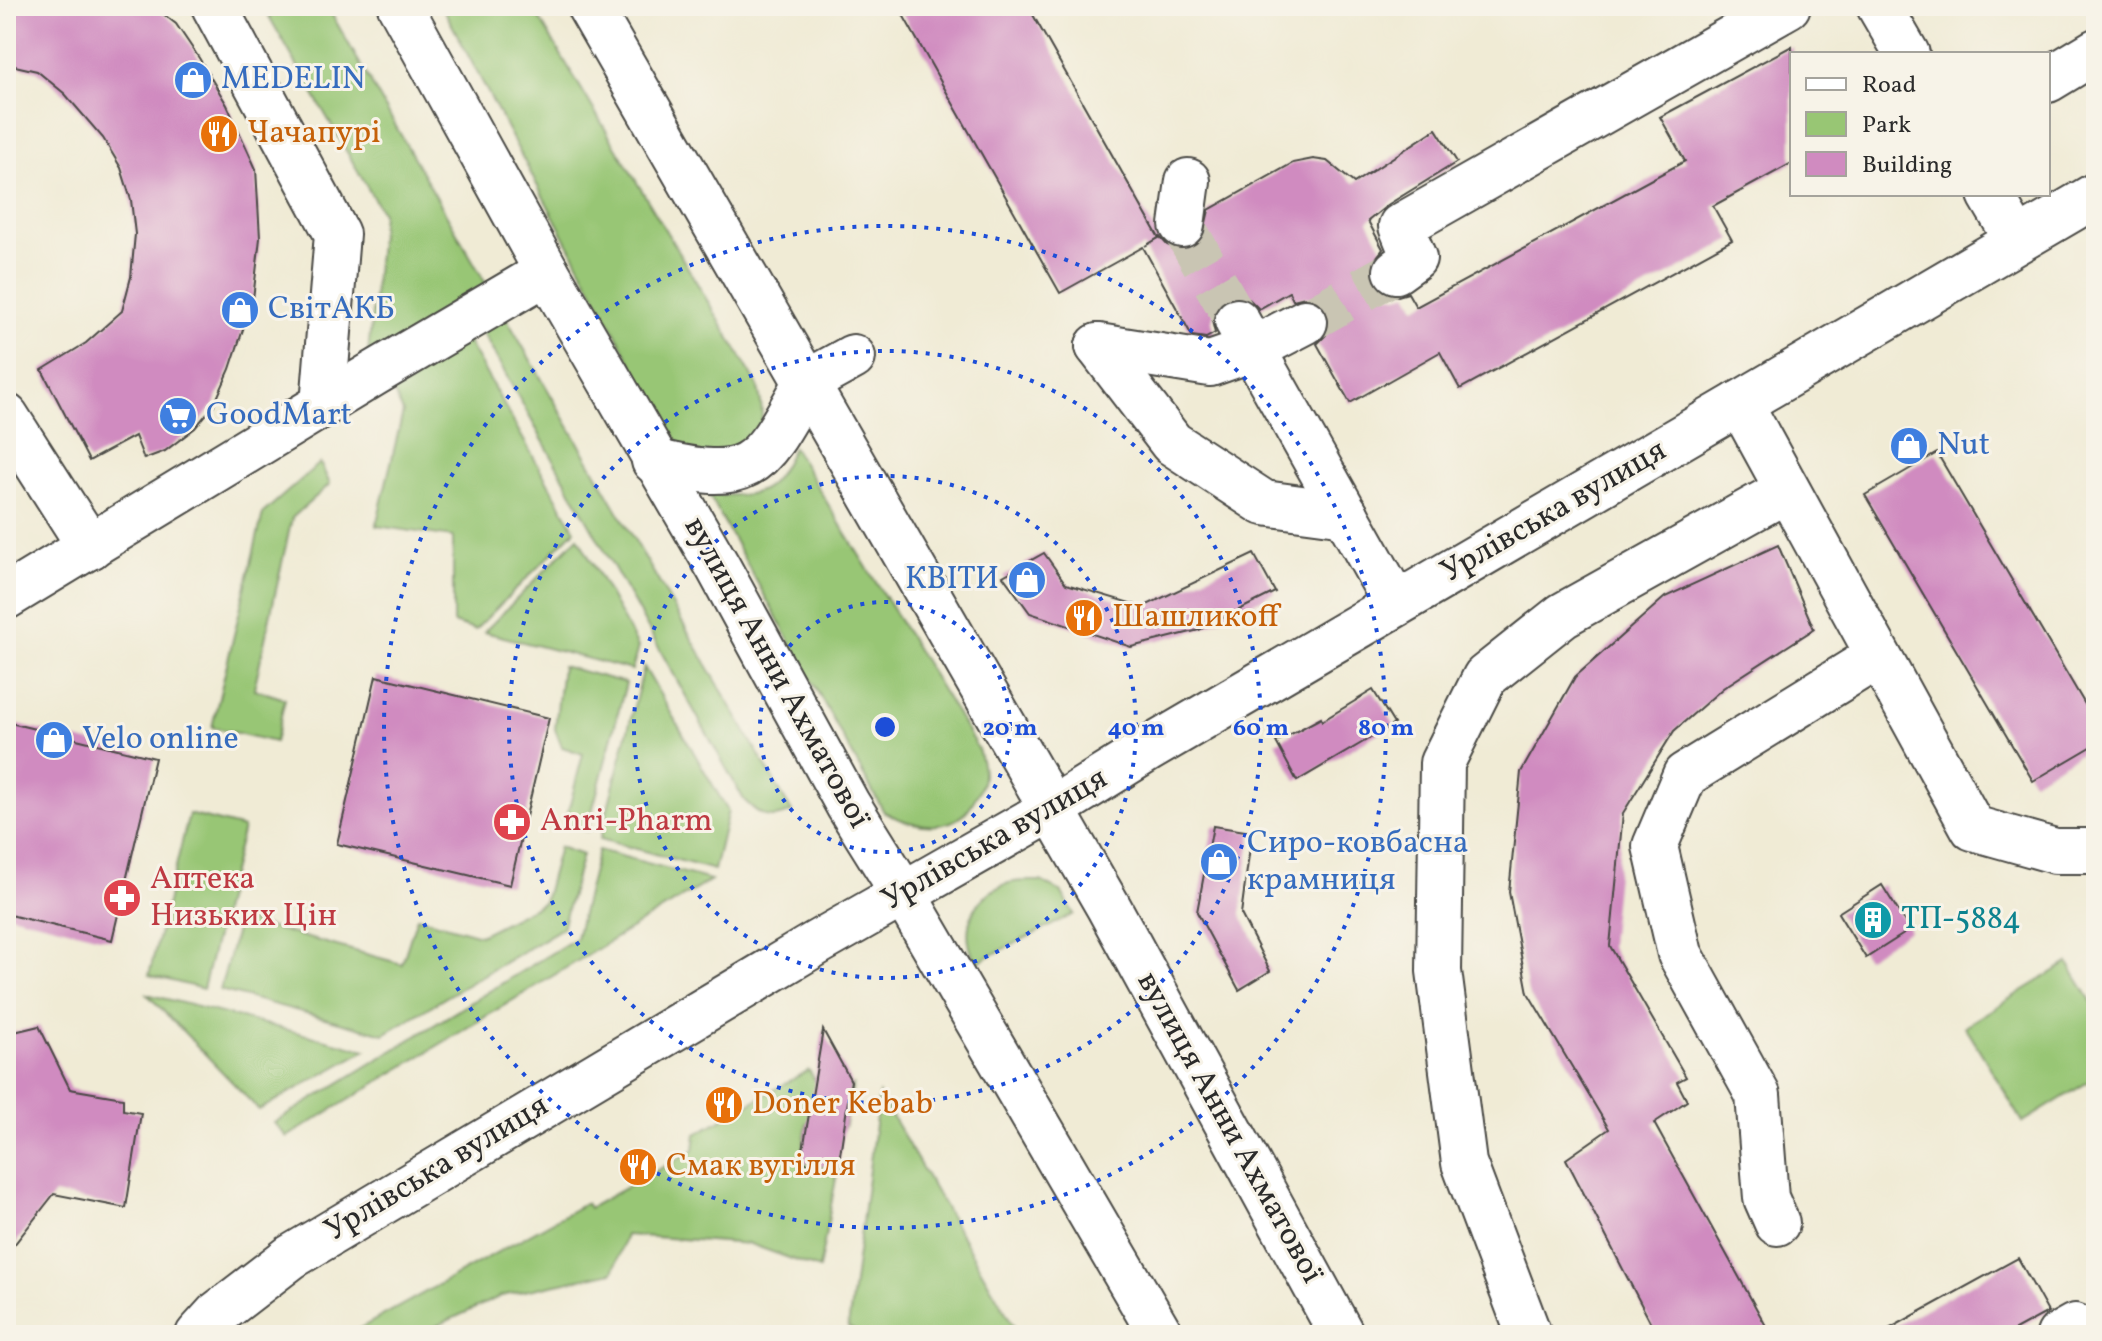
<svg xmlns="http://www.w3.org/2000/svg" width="2102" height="1341" font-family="Vollkorn,serif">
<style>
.green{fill:#98c674;stroke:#627850;stroke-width:2}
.building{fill:#d08bc0}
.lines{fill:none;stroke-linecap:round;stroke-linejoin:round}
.minor-tunnel{stroke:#c9c5b3;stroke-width:44;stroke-dasharray:44 22;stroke-linecap:butt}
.minor-casing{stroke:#494844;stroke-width:48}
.major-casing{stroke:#494844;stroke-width:48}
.minor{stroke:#fff;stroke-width:44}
.major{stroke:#fff;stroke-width:44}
.ring{fill:none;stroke:#1d4ed8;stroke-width:4;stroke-dasharray:4 8}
.labels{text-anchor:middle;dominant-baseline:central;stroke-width:6;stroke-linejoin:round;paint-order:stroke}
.shop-label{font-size:32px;fill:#366cbe;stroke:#f7f3e8;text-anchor:start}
.food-label{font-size:32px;fill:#c56008;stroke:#f7f3e8;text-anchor:start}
.street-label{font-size:32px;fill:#2b2b2b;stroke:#f7f3e8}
.health-label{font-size:32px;fill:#be3a42;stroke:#f7f3e8;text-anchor:start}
.culture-label{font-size:32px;fill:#0d838f;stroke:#f7f3e8;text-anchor:start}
.centre{fill:#1d4ed8;stroke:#f7f3e8;stroke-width:4}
.ring-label{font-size:24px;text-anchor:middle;font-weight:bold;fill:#1d4ed8;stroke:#f7f3e8;stroke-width:6;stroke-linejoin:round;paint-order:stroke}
</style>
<rect width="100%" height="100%" fill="#f7f3e8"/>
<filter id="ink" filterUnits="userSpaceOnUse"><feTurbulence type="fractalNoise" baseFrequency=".0125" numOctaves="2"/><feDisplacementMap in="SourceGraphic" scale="16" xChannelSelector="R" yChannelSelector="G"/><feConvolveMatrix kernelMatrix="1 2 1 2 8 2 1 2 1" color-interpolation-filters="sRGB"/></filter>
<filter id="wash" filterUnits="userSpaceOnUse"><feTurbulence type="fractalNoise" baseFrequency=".006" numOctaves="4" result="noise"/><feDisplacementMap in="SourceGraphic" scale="32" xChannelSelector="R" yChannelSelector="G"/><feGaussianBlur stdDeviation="1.8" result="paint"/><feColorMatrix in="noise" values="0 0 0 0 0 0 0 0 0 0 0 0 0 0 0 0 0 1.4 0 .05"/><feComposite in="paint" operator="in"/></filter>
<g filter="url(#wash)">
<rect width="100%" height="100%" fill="#f0ebd5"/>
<g class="green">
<path d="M263 6H327L493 296 366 374 382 213Z"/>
<path d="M442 6H532L757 384C767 421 765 446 722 451 715 452 704 455 697 454 680 450 668 428 659 415Z"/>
<path d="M500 307 792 812C768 822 762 817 744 800L476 321Z"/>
<path d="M460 328 575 530 475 630 453 623V537L376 526 403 412 384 372Z"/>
<path d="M793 447 978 749C980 756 983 765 983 773 984 783 978 794 973 802 954 836 912 827 884 812L709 495C762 496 770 496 793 447Z"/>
<path d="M320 463 330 484 292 518 254 689 285 699 275 742 212 727 263 513Z"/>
<path d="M578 537 638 647 632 670 484 632Z"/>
<path d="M562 666 626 683 587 831 565 824 583 754 562 747 555 729Z"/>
<path d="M644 667 728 811 714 870 600 839Z"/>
<path d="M189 814 243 828 203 989 149 975Z"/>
<path d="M559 847 582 855 562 928 384 1034 220 990 239 919 402 964 417 917 480 935 544 902Z"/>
<path d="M598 850 711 880 287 1137 274 1123 576 938Z"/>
<path d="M1041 881 1062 893 1074 914 976 963C958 929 973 895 1009 883 1018 880 1031 881 1041 881Z"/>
<path d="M2068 963 2096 1009V1077L2023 1122 1965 1026Z"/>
<path d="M147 994 366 1050 259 1110Z"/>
<path d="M809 1070 825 1099 853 1085 844 1128 807 1123 801 1162 838 1168 819 1269 750 1244 626 1235 613 1272 501 1296 417 1335H348L586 1203 589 1208 694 1150 696 1134Z"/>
<path d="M879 1094 1019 1335H864L848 1328Z"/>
</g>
<g id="blocks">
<g class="building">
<path d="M6 6H153L176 24 199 58 227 105 256 169 260 238 253 299 230 369 214 405 195 428 165 451 144 459 135 436 89 461 42 370 86 343 122 311 131 277 135 234 131 200 121 168 103 138 65 94 37 71 6 64Z"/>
<path d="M898 6H1028L1159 238 1145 246 1160 237 1167 245 1178 250 1192 248 1202 240 1209 210 1293 163 1313 159 1327 161 1354 183 1436 129 1457 162 1389 204 1368 221 1383 249 1373 262 1371 273 1375 285 1387 294 1398 296 1408 293 1416 307 1685 161 1660 117 1792 46V163L1713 206 1732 240 1460 389 1440 352 1350 403 1317 344 1326 335 1330 322 1327 310 1318 301 1305 297 1293 300 1289 292 1259 309 1249 299 1237 296 1225 299 1215 309 1212 321 1215 333 1206 338 1192 336 1143 247 1060 293Z"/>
<path d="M1937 453 2096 723V744L2033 781 1865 495Z"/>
<path d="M1778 545 1814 629 1723 688 1674 731 1623 813 1610 946 1686 1077 1677 1082 1687 1101 1654 1123 1771 1335H1657L1566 1159 1609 1129 1528 993 1509 892 1521 772 1575 677 1665 597Z"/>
<path d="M1044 553 1066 584 1143 607 1254 554 1275 592 1199 630 1131 647 1030 613 1003 576Z"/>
<path d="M376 676 549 718 510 885 337 844Z"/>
<path d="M1373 690 1394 724 1297 781 1276 742 1321 718 1322 721Z"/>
<path d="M6 722 155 758 112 940 6 914Z"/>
<path d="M1213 826 1252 832 1241 914 1270 971 1239 990 1197 912Z"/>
<path d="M1882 885 1910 930 1866 958 1838 913Z"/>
<path d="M39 1026 70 1089 123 1098V1110L141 1113 126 1208 54 1194 6 1255V1034Z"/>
<path d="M823 1030 851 1081 838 1168 801 1162Z"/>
<path d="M2018 1258 2048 1312 2006 1335H1878Z"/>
</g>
</g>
</g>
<g filter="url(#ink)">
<use href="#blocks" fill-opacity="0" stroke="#494844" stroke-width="2"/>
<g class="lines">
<g class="minor-tunnel">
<path d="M1182 225 1237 321"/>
<path d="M1305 322 1396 271"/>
</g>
<g class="minor-casing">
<g id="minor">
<path d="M214 6 337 234 323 405"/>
<path d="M1879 6 1907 54"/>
<path d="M2048 80 2096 51"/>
<path d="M1990 194 2017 240"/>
<path d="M1182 225 1188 181"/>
<path d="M1396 271 1414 258 1401 226 1788 6"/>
<path d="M1237 321 1396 604"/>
<path d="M1098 346 1172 443 1264 503 1346 514"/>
<path d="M1098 346 1210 364 1253 349 1305 322"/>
<path d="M806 383 853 357"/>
<path d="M1740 403 1973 828 2055 851H2096"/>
<path d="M6 416 90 547"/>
<path d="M6 597 375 373 547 272"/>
<path d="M1777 1223 1766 1198 1758 1095 1680 954 1655 846 1685 775 1878 656"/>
<path d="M198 1335 217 1314 291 1257 817 943 1052 809 1147 750 2096 195"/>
<path d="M1529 1335 1464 1163 1439 971 1442 763 1485 677 1563 615 1787 490"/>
<path d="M2059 1335 2075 1326 2080 1335"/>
</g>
</g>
<g class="major-casing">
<g id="major">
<path d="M400 6 547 272 718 567 848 805 903 893 1161 1335"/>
<path d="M589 6 1108 906 1342 1335"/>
<path d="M654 461C754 486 759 466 806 383"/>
</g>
</g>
<use href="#minor" class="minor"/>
<use href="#major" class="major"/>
</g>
</g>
<g class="ring">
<circle cx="885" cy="727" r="125"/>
<circle cx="885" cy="727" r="251"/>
<circle cx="885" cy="727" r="376"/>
<circle cx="885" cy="727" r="501"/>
</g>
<defs>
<g id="shop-disc" transform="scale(2)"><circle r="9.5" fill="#3f7fe0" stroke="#f7f3e8"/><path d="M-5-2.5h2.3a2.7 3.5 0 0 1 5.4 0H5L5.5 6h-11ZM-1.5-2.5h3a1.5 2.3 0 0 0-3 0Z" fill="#fff"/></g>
<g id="restaurant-disc" transform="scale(2)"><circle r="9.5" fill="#e8710a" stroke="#f7f3e8"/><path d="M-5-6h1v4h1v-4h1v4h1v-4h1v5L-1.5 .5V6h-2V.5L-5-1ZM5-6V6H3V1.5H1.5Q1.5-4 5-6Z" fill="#fff"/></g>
<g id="supermarket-disc" transform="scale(2)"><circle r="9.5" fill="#3f7fe0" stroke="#f7f3e8"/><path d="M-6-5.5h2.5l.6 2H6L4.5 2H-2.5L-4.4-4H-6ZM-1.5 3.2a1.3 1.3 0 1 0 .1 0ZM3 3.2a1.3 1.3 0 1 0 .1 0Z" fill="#fff"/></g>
<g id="pharmacy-disc" transform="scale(2)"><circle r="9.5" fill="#e0444e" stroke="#f7f3e8"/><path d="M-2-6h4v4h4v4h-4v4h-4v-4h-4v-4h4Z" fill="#fff"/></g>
<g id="building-disc" transform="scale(2)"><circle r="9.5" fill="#0f9aa8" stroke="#f7f3e8"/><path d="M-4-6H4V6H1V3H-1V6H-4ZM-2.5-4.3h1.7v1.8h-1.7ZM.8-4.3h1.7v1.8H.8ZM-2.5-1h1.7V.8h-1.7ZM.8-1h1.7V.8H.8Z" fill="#fff"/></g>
</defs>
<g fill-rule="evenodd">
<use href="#shop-disc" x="193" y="80"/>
<use href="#restaurant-disc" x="219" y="134"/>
<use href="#shop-disc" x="240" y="310"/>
<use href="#supermarket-disc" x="178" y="416"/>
<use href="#shop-disc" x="1909" y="446"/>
<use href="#shop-disc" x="1027" y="580"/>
<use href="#restaurant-disc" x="1084" y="618"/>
<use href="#shop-disc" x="54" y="740"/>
<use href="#pharmacy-disc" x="512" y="822"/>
<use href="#shop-disc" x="1219" y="862"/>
<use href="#pharmacy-disc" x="122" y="898"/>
<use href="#building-disc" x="1873" y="920"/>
<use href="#restaurant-disc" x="724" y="1105"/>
<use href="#restaurant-disc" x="638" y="1167"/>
</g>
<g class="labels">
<g class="shop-label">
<text x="221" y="80">MEDELIN</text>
<text x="268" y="310">СвітАКБ</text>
<text x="206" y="416">GoodMart</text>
<text x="1937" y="446">Nut</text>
<text x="999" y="580" text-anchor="end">КВІТИ</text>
<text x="82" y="740">Velo online</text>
<text x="1247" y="844">Сиро-ковбасна<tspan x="1247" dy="37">крамниця</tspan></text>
</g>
<g class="food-label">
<text x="247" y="134">Чачапурі</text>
<text x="1112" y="618">Шашликоff</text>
<text x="752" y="1105">Doner Kebab</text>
<text x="666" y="1167">Смак вугілля</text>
</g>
<g class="street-label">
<text transform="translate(1554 512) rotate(-30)">Урлівська вулиця</text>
<text transform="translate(776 673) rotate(61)">вулиця Анни Ахматової</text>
<text transform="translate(995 840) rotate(-30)">Урлівська вулиця</text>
<text transform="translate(1229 1128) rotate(61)">вулиця Анни Ахматової</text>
<text transform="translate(437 1169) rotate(-31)">Урлівська вулиця</text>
</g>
<g class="health-label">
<text x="540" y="822">Anri-Pharm</text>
<text x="150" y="880">Аптека<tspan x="150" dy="37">Низьких Цін</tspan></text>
</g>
<g class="culture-label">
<text x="1901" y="920">ТП-5884</text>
</g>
</g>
<circle cx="885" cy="727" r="12" class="centre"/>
<g class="ring-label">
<text x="1010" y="735">20 m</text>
<text x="1136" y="735">40 m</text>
<text x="1261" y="735">60 m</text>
<text x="1386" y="735">80 m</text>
</g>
<rect width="2102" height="1341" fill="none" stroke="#f7f3e8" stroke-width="32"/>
<rect x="1790" y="52" width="260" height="144" fill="#f7f3e8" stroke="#a5a39c" stroke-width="2"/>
<rect x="1806" y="78" width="40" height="12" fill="#ffffff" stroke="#a5a39c" stroke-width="2"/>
<text x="1862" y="92" font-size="24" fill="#2b2b2b">Road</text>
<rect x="1806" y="112" width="40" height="24" fill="#98c674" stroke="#a5a39c" stroke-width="2"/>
<text x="1862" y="132" font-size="24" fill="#2b2b2b">Park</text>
<rect x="1806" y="152" width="40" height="24" fill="#d08bc0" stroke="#a5a39c" stroke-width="2"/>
<text x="1862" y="172" font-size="24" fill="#2b2b2b">Building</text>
</svg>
